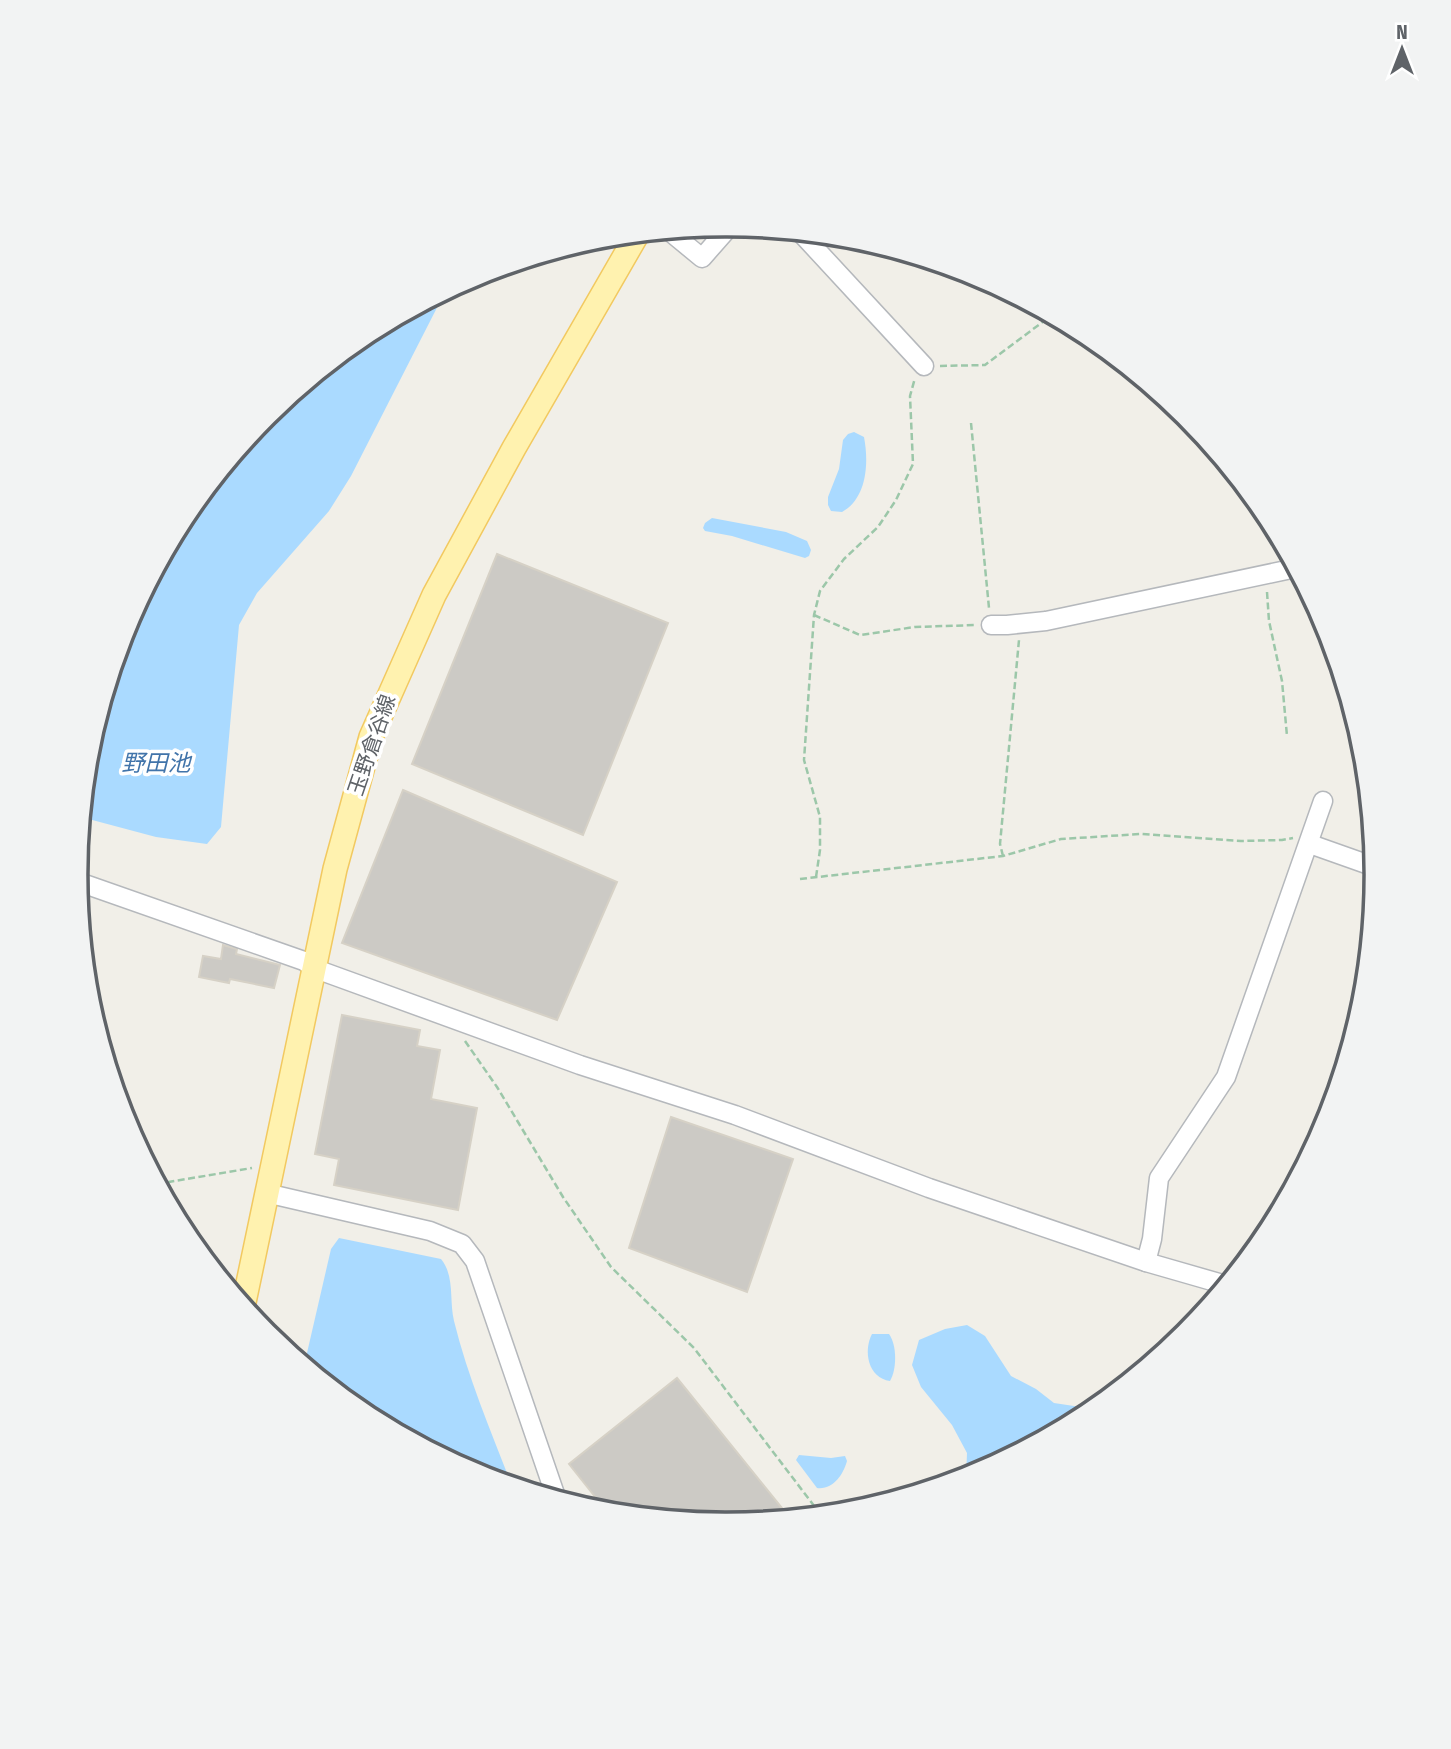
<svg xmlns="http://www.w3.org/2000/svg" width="1451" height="1749" font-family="'Fira Sans Condensed','Noto Sans JP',sans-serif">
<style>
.water{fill:#aadaff}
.building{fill:#cccac5;stroke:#d6d1c6;stroke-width:2}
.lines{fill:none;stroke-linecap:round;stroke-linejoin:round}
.minor-casing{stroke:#b5b8bc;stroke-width:21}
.major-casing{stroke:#f2c960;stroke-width:26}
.path{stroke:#9cc7a9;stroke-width:2.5;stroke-dasharray:7 3.5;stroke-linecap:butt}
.minor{stroke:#fff;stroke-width:18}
.major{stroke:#fff2af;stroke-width:23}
.labels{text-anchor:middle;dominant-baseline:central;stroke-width:7;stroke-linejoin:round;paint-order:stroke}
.street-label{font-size:21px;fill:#5f6368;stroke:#fff}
.water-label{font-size:23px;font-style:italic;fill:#4174aa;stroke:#fff}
.rim{fill:none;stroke:#5f6368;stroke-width:3.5}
</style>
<rect width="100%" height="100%" fill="#f1efe8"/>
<g class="water">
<path d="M446 290 351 476 329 511 257 593 239 625 221 827 207 844 156 837 81 817 88 747 125 625 185 513 266 414 365 334Z"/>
<path d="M854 432 864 437C869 463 867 498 842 512L831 511 828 505V497L839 469 843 440 848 434Z"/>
<path d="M712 518 786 532 807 541 811 550 809 556 805 558 732 536 705 531 703 528 705 523Z"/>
<path d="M339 1238 441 1259C455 1276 449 1300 454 1321 468 1378 491 1431 512 1486L476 1475 364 1415 304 1366 331 1249Z"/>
<path d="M967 1325 985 1336 1011 1376 1036 1389 1054 1403 1094 1409 1086 1415 966 1478 967 1453 952 1425 921 1387 912 1365 919 1340 945 1329Z"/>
<path d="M872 1334H889C897 1345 897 1369 890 1381 868 1378 863 1351 872 1334Z"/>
<path d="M799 1455 831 1458 845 1456 847 1461C843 1475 833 1490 817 1488L796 1460Z"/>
</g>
<g class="building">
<path d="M497 554 668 623 583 835 412 764Z"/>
<path d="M403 790 617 882 557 1020 342 943Z"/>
<path d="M223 945 237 949 236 954 280 965 274 988 230 979 229 983 199 977 203 956 221 959Z"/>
<path d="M342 1015 420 1030 417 1046 440 1050 431 1099 477 1108 458 1210 334 1185 339 1159 315 1154Z"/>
<path d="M671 1117 793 1159 747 1292 629 1248Z"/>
<path d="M677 1378 790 1518 725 1525 608 1513 569 1464Z"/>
</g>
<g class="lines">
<g class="minor-casing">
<g id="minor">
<path d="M668 230 702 258 731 225"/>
<path d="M800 232 924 366"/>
<path d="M991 625H1007L1046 621 1296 568"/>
<path d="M1310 844 1375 867"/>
<path d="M76 881 304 961 313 968 580 1065 735 1115 929 1188 1146 1262 1226 1285"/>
<path d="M266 1193 430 1231 462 1244 475 1261 557 1500"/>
<path d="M1146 1262 1152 1239 1159 1178 1226 1077 1323 801"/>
</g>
</g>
<g class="major-casing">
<path id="major" d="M243 1307 335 869 371 737 434 595 514 448 638 233"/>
</g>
<g class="path">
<path d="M940 366 985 365 1052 315"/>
<path d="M971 423 989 608"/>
<path d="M1267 592 1269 621 1282 681 1287 736"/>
<path d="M814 615 860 635 915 627 976 625"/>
<path d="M1003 856 1000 844 1019 640"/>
<path d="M816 877 820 850V817L804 760 814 615 820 591 844 559 878 527 896 500 913 464 910 396 915 378"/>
<path d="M800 879 1003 856 1061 839 1141 834 1241 841 1282 840 1293 838"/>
<path d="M465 1041 497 1087 563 1197 611 1267 694 1348 821 1515"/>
<path d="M157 1184 252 1168"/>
</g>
<use href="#minor" class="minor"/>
<use href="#major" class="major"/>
</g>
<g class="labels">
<g class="street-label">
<text transform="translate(372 745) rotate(-71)">玉野倉谷線</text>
</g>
<g class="water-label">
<text x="156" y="763">野田池</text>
</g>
</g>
<path d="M0 0H1451V1749H0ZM725 237H727A637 637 0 0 1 1364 874V875A637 637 0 0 1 727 1512H725A637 637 0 0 1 88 875V874A637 637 0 0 1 725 237Z" fill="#f2f3f3" fill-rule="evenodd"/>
<path class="rim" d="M725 237H727A637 637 0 0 1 1364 874V875A637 637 0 0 1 727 1512H725A637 637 0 0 1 88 875V874A637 637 0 0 1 725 237Z"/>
<g transform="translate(1402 49)" stroke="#ffffff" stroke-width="5" paint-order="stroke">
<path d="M0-5L12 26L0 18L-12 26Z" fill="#5f6368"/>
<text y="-10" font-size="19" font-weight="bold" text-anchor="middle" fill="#5f6368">N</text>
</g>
</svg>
